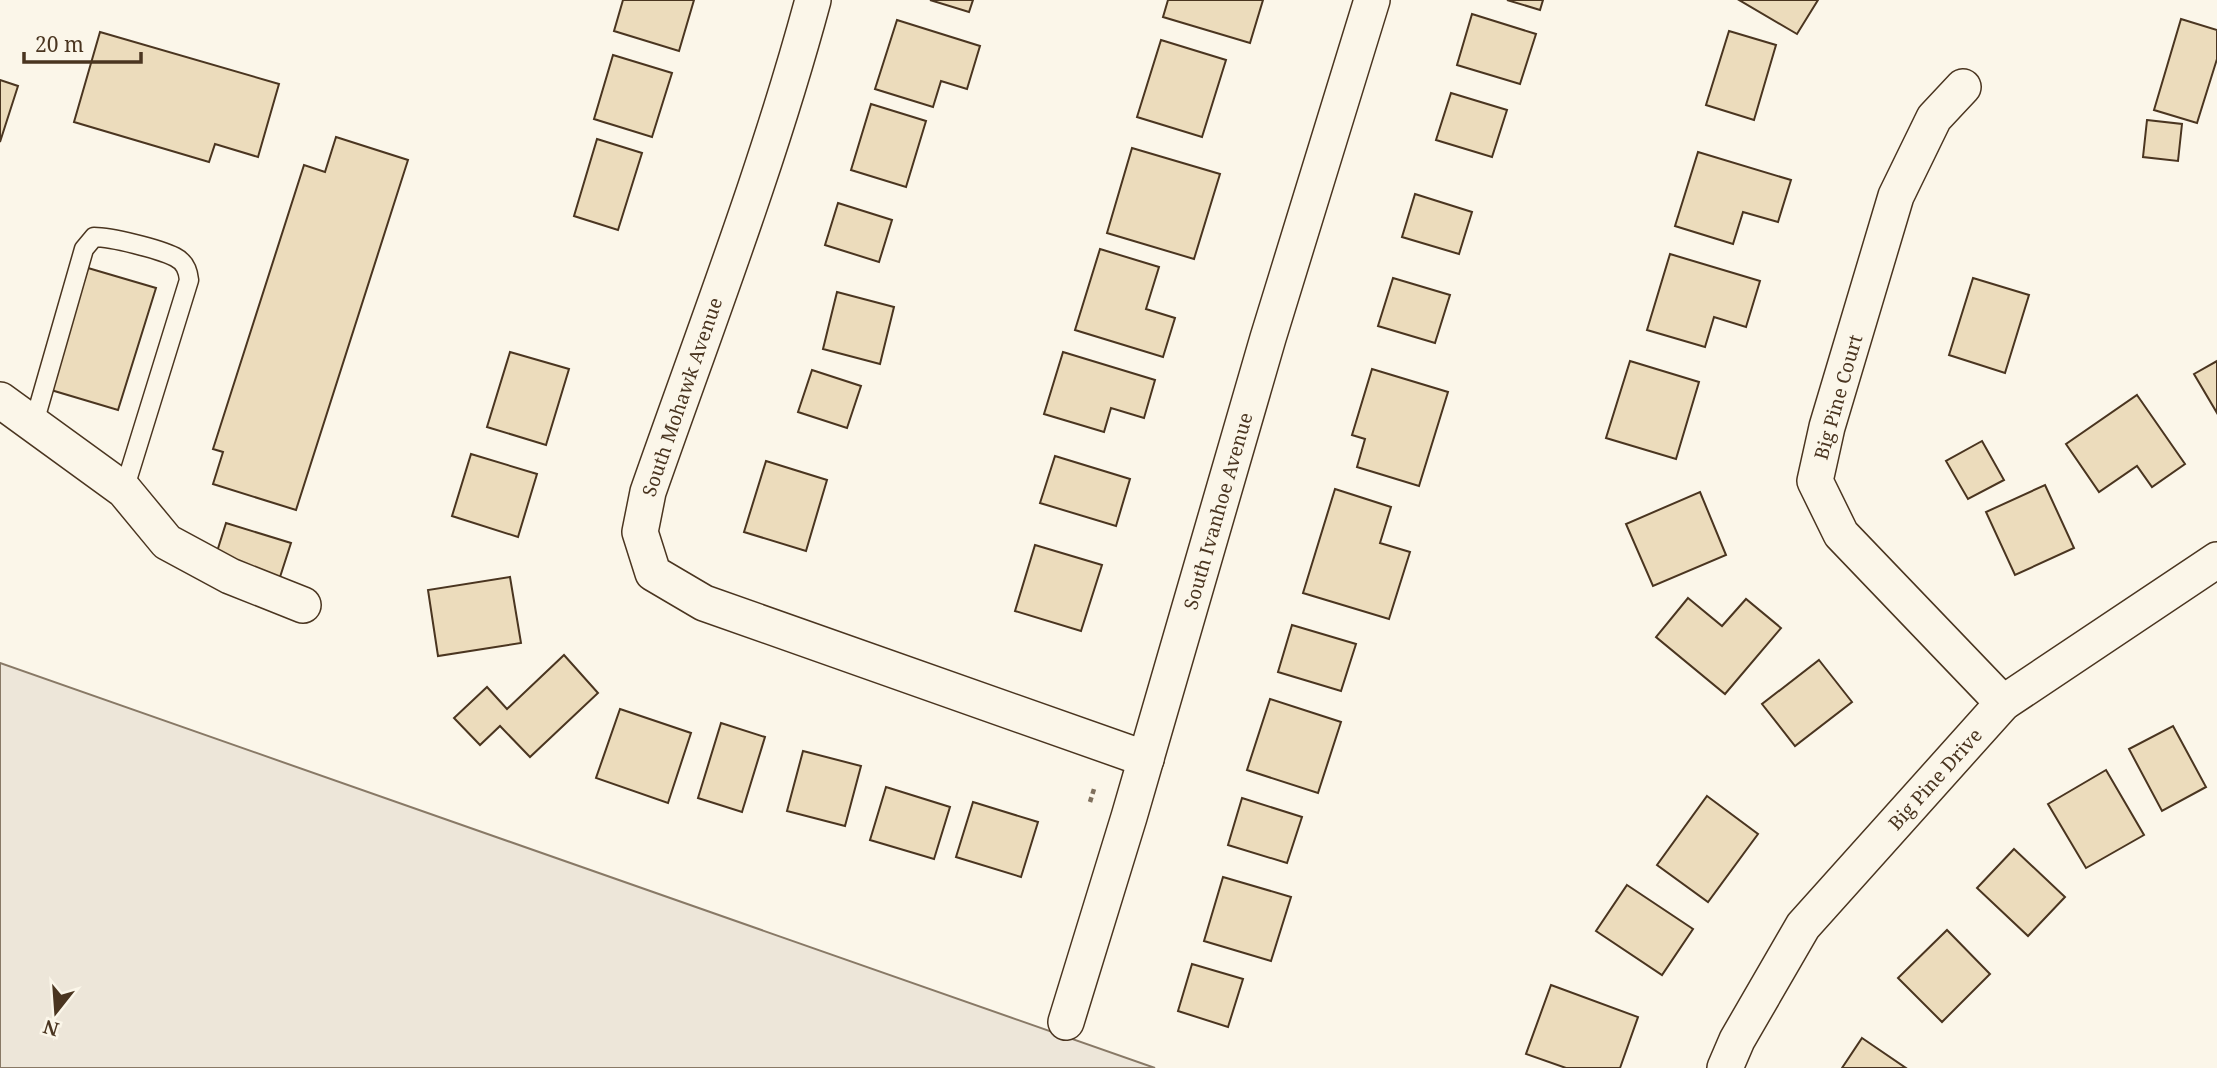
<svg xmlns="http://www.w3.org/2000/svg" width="2217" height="1068" font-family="'Noto Serif',serif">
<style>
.green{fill:#ede6d9;stroke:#887966;stroke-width:2}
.building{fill:#ecdcbc;stroke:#4a3520;stroke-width:2}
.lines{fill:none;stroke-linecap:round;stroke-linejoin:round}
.service-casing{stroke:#4a3520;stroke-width:21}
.minor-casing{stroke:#4a3520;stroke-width:38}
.path{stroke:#7f6f5c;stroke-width:4.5;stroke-dasharray:5 3.5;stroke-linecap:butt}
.service{stroke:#fbf6e9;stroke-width:18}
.minor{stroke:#fbf6e9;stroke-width:35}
.labels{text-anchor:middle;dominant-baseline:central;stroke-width:5;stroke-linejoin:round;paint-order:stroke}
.street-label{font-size:19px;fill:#4a3520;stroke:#fbf6e9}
</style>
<rect width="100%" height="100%" fill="#fbf6e9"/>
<path class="green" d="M0 663 1155 1068H0Z"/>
<g class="building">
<path d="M623 0H694L679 51 614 31Z"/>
<path d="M930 0H973L969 12Z"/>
<path d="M1168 0H1263L1250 43 1163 17Z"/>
<path d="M1507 0H1543L1540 10Z"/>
<path d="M1739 0H1818L1797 34Z"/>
<path d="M1472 14 1536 34 1520 84 1457 65Z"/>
<path d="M2181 19 2217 30V59L2197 123 2154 110Z"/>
<path d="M897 20 980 46 967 89 941 81 933 107 875 89Z"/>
<path d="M1729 31 1776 45 1754 120 1706 105Z"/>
<path d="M100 32 279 84 258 157 215 144 209 162 74 122Z"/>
<path d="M1161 40 1226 60 1202 137 1137 117Z"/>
<path d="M613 55 672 73 652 137 594 119Z"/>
<path d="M0 80 18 86 0 142Z"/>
<path d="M1451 93 1507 110 1492 157 1436 140Z"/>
<path d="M871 104 926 121 906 187 851 170Z"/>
<path d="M2147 120 2182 124 2178 161 2143 157Z"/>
<path d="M336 137 408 160 296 510 213 484 223 452 213 449 304 165 325 172Z"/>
<path d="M597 139 642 153 618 230 574 216Z"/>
<path d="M1132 148 1220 174 1194 259 1107 233Z"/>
<path d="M1698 152 1791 180 1778 222 1743 212 1733 244 1675 226Z"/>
<path d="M1415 194 1472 212 1459 254 1402 237Z"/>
<path d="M838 203 892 220 879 262 825 245Z"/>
<path d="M1100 249 1159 267 1146 309 1175 318 1163 357 1075 330Z"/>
<path d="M1670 254 1760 281 1746 327 1714 317 1705 347 1647 330Z"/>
<path d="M88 268 156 288 118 410 51 390Z"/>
<path d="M1393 278 1450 295 1435 343 1378 326Z"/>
<path d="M1973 278 2029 295 2005 373 1949 355Z"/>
<path d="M837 292 894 307 880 364 823 349Z"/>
<path d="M510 352 569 369 546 445 487 427Z"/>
<path d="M1063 352 1155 380 1144 418 1111 408 1104 432 1044 414Z"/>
<path d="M1630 361 1699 382 1676 459 1606 438Z"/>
<path d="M2217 361V413L2194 374Z"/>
<path d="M1372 369 1448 392 1419 486 1357 467 1365 439 1352 435Z"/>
<path d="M812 370 861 386 847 428 798 412Z"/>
<path d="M2137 395 2185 464 2152 487 2137 466 2099 492 2066 444Z"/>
<path d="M1982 441 2004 480 1968 499 1946 461Z"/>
<path d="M471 454 537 474 518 537 452 516Z"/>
<path d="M1055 456 1130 479 1116 526 1040 503Z"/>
<path d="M766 461 827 480 806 551 744 532Z"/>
<path d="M2045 485 2074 548 2015 575 1986 512Z"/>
<path d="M1335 489 1391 507 1380 543 1410 552 1389 619 1303 593Z"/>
<path d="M1700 492 1726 555 1653 586 1626 524Z"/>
<path d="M226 523 291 543 280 577 215 558Z"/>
<path d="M1035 545 1102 565 1081 631 1015 611Z"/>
<path d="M510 577 521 643 438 656 428 590Z"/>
<path d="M1688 598 1722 626 1746 599 1781 628 1725 694 1656 637Z"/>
<path d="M1292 625 1356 644 1341 691 1278 672Z"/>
<path d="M564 655 598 693 530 757 500 726 480 745 454 718 487 687 507 709Z"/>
<path d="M1819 660 1852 702 1795 746 1762 704Z"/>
<path d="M1270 699 1341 722 1318 793 1247 770Z"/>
<path d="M620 709 691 733 668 803 596 778Z"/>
<path d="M721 723 765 737 742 812 698 798Z"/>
<path d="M2173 726 2206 787 2162 811 2129 749Z"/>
<path d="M803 751 861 766 845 826 787 811Z"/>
<path d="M2106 770 2144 835 2086 868 2048 804Z"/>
<path d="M886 787 950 807 934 859 870 840Z"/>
<path d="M1707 796 1758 834 1708 902 1657 865Z"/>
<path d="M1242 798 1302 817 1287 863 1228 845Z"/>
<path d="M973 802 1038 822 1021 877 956 857Z"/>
<path d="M2014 849 2065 897 2028 936 1977 888Z"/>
<path d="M1223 877 1291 897 1271 961 1204 941Z"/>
<path d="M1627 885 1693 929 1662 975 1596 931Z"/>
<path d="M1947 930 1990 974 1942 1022 1898 978Z"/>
<path d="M1192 964 1243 979 1228 1027 1178 1011Z"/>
<path d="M1551 985 1638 1017 1620 1068H1566L1526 1054Z"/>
<path d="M1862 1038 1906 1068H1842Z"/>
</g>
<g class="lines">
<g class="service-casing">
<path id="service" d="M34 423 84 249 94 237C111 237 159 249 175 257 185 262 188 270 189 280L124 490"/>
</g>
<g class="minor-casing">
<g id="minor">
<path d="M813 0C768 167 705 329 648 492L640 532 653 573 704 603 1146 759"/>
<path d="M1963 87 1934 118 1896 196 1827 427 1815 481 1841 534 2003 703"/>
<path d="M0 400 124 490 167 542 230 576 303 605"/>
<path d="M1066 1022 1129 817 1268 338 1372 0"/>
<path d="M1725 1068 1737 1040 1803 926 2003 703 2217 560"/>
</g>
</g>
<path class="path" d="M1090 802 1094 789"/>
<use href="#service" class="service"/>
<use href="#minor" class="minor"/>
</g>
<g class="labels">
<g class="street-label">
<text transform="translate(682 397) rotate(-71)">South Mohawk Avenue</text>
<text transform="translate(1838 397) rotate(-74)">Big Pine Court</text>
<text transform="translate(1218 511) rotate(-74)">South Ivanhoe Avenue</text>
<text transform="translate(1935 779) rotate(-48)">Big Pine Drive</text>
</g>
</g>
<g transform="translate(56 1012) rotate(197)" stroke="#fbf6e9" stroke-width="5" paint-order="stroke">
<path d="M0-5L12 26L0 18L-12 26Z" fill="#4a3520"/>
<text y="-10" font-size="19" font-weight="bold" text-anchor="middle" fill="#4a3520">N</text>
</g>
<path d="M24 52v10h117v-10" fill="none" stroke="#4a3520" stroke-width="3.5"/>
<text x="35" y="52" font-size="21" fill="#4a3520" stroke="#fbf6e9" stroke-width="5" paint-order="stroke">20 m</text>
</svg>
